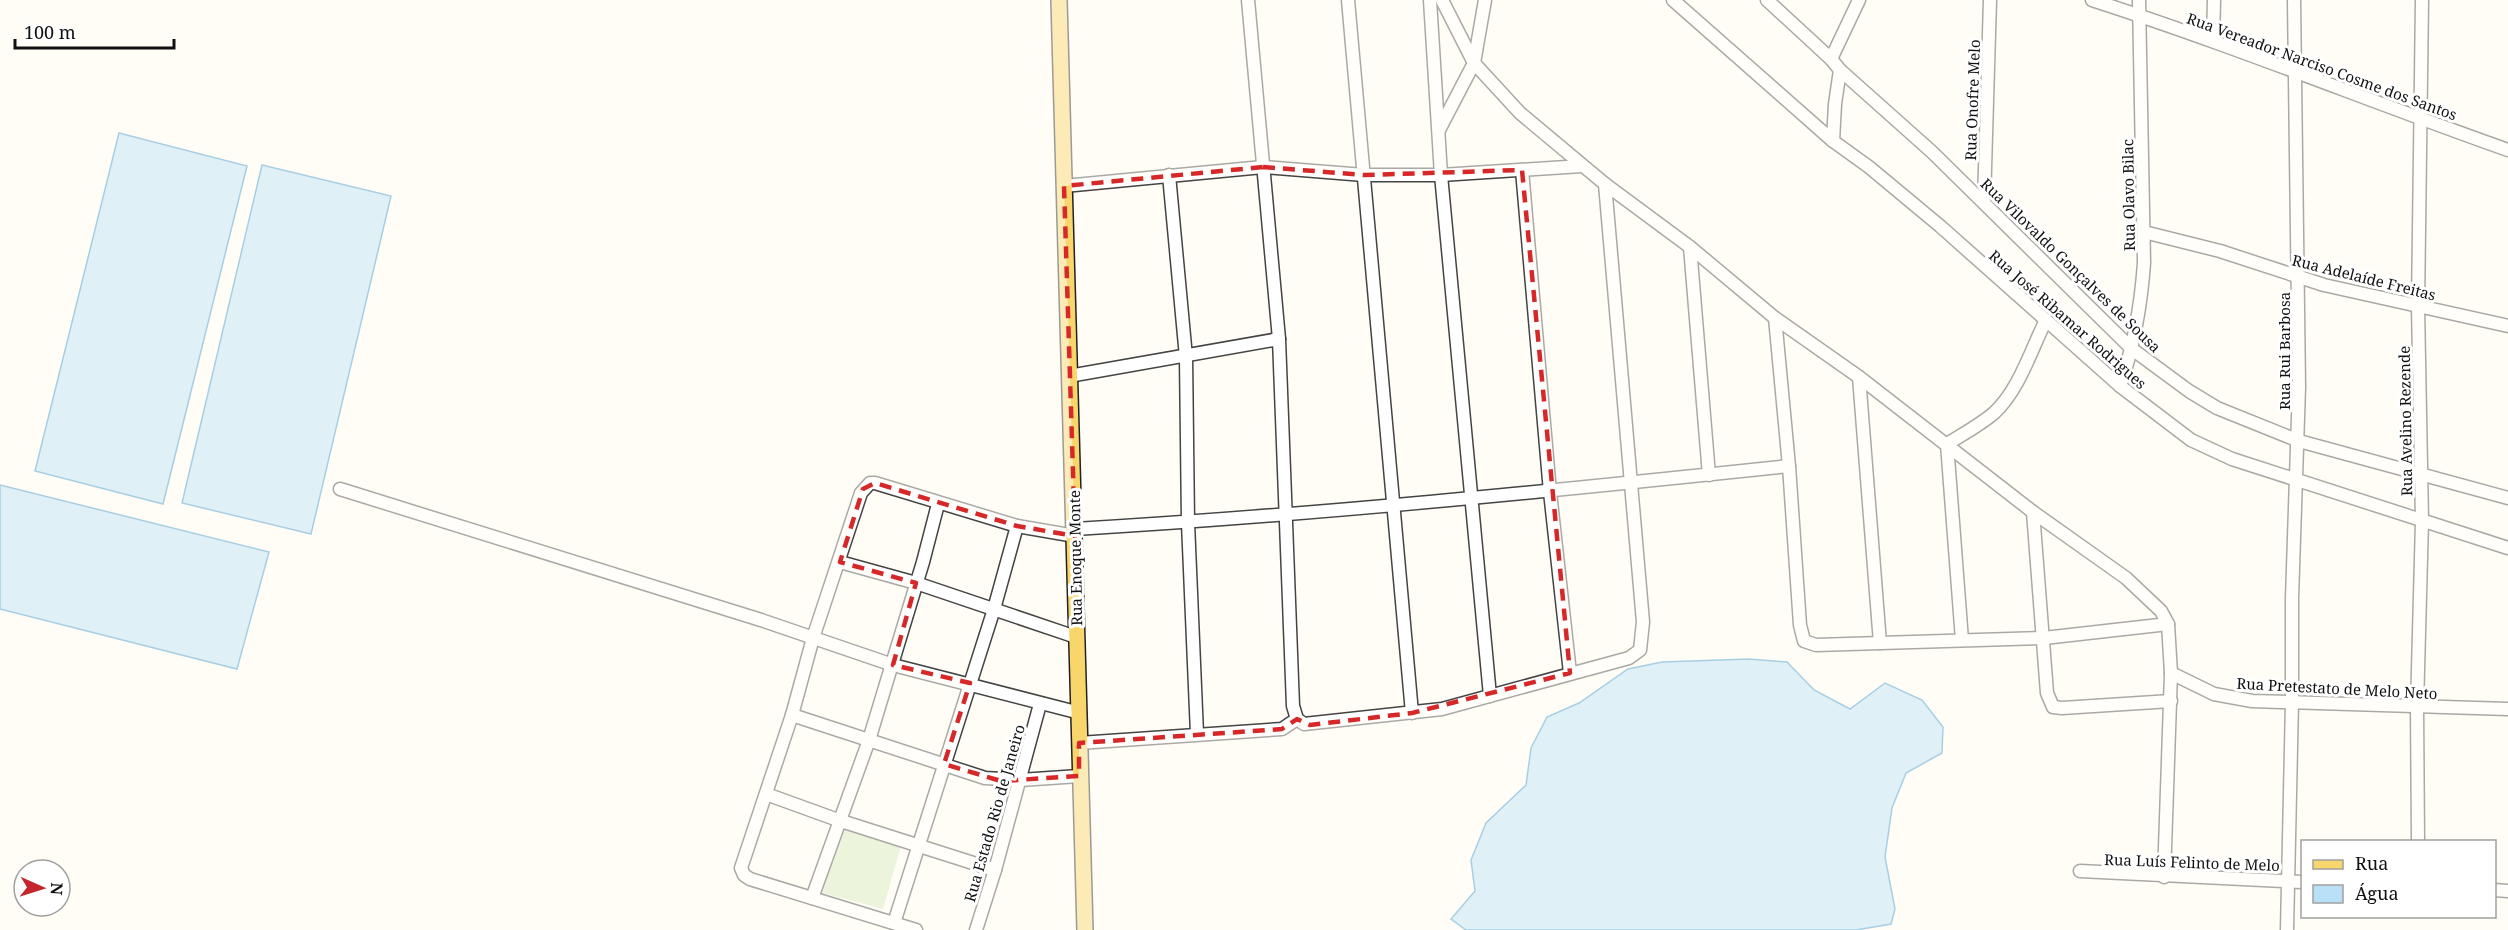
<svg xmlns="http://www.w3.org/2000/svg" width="2508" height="930" font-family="'Noto Serif',serif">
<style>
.green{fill:#d5ebbd}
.water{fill:#b9e0f7;stroke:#3f96cf;stroke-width:1.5}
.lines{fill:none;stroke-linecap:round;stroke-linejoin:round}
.minor-casing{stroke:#444;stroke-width:15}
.major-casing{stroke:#222;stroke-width:18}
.minor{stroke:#fff;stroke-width:12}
.major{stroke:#f9d66b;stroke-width:15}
.marked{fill:none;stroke:#d62828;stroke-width:4.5;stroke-dasharray:12 8;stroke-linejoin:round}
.labels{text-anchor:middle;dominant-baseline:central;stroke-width:6;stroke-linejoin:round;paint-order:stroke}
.street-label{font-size:15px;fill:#111;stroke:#fff}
</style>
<rect width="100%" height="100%" fill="#fffdf5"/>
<path class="green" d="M839 828 901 846 883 909 819 892Z"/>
<g class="water">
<path d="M119 133 247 166 163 504 35 471Z"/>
<path d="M262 165 391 196 311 534 182 503Z"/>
<path d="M0 485 269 552 237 669 0 609Z"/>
<path d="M1749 659 1787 662 1814 690 1850 709 1885 683 1922 700 1943 727 1942 753 1906 773 1892 808 1885 857 1895 909 1891 924 1856 930H1466L1451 919 1475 891 1471 860 1486 823 1526 785 1531 748 1547 717 1579 703 1628 669 1662 662Z"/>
</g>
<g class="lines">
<g class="minor-casing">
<g id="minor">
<path d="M1248 0 1279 339 1293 706 1297 719 1304 724 1442 709 1629 658 1640 650 1643 622 1605 184"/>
<path d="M1348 0 1412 713"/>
<path d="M1430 0 1441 175 1490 696"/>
<path d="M1442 0 1474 63 1520 113 1605 184 1690 247 1775 318 1859 377 2033 512 2126 578 2161 611 2168 624 2171 673 2164 877"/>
<path d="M1673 0 1833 141 1869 167 1940 226 2120 386 2191 440 2232 459 2508 548"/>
<path d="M1767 0 1831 59 1840 70 1932 152 2132 349 2189 391 2217 408 2299 441 2508 498"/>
<path d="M2092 0C2232 45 2369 101 2508 150"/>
<path d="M2213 40 2214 0"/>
<path d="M1831 59 1859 0"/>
<path d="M1439 130 1474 63 1485 0"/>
<path d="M1833 141 1835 104 1840 70"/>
<path d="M1522 170 1550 492 1570 673"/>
<path d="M1169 175 1186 357 1188 523 1197 734"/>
<path d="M1064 186 1263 167 1364 175H1441L1582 166"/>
<path d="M1984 202 1990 0"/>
<path d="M2144 232 2220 251 2324 285 2508 326"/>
<path d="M1690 247 1709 475"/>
<path d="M1775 318 1789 466 1800 625 1804 641 1816 645 2044 638 2168 624"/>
<path d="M1069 376 1279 339"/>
<path d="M1859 377 1880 643"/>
<path d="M2120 386C2134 346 2141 305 2144 263L2139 0"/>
<path d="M1947 444 1962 640"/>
<path d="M1947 444C1963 434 1980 425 1994 413 2019 390 2031 350 2046 320"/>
<path d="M340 489 761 620 893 665 1080 713"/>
<path d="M2033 512 2047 693 2053 707 2062 708 2171 701"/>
<path d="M1075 529C1314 515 1551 491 1789 466"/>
<path d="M840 562 916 583 1076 637"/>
<path d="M2171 673 2214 694 2252 701 2508 709"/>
<path d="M792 715 985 778 1020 780 1079 776"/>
<path d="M1079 743 1282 729 1297 719"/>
<path d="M766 794 838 820 995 870"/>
<path d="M2418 842 2417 707 2422 521 2418 306 2422 0"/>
<path d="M2080 871 2302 882"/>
<path d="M2494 890 2508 891"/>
<path d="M812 898 869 740 923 562 938 504"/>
<path d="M894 923 994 609 1017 526"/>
<path d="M916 930 750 879 744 875 741 868 792 715 813 638 861 493 870 483H875L1017 526 1075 536"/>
<path d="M976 930 995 870 1040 704"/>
<path d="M2287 930 2292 702V598L2299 387 2294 0"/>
</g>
</g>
<g class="major-casing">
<path id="major" d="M1059 0 1085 930"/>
</g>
<use href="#minor" class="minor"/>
<use href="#major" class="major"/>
</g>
<path d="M0 0H2508V930H0ZM1263 167 1364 175 1522 170 1570 673 1412 713 1310 725 1297 719 1282 729 1079 743V776L1001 781 944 764 970 683 893 665 916 583 840 562 863 489 875 483 1017 526 1075 536 1064 186Z" fill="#fffdf5" fill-opacity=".55" fill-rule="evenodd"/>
<path class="marked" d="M1263 167 1364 175 1522 170 1570 673 1412 713 1310 725 1297 719 1282 729 1079 743V776L1001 781 944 764 970 683 893 665 916 583 840 562 863 489 875 483 1017 526 1075 536 1064 186Z"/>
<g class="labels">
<g class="street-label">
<text transform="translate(2322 66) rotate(20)">Rua Vereador Narciso Cosme dos Santos</text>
<text transform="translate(1972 100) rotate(-88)">Rua Onofre Melo</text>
<text transform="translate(2128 195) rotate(-91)">Rua Olavo Bilac</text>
<text transform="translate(2071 265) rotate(44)">Rua Vilovaldo Gonçalves de Sousa</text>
<text transform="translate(2364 277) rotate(14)">Rua Adelaíde Freitas</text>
<text transform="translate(2068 319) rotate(41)">Rua José Ribamar Rodrigues</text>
<text transform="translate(2284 351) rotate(-90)">Rua Rui Barbosa</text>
<text transform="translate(2405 421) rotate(-91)">Rua Avelino Rezende</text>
<text transform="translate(1075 558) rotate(-91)">Rua Enoque Monte</text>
<text transform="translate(2337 688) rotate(3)">Rua Pretestato de Melo Neto</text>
<text transform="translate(994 813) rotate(-74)">Rua Estado Rio de Janeiro</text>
<text transform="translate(2192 862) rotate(2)">Rua Luís Felinto de Melo</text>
</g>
</g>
<rect x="2301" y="840" width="195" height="78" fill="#ffffff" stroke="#a0a0a0" stroke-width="1.5"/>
<rect x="2313" y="860" width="30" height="9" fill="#f9d66b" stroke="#a0a0a0" stroke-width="1.5"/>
<text x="2355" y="870" font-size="18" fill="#111111">Rua</text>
<rect x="2313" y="885" width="30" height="18" fill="#b9e0f7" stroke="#a0a0a0" stroke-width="1.5"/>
<text x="2355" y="900" font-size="18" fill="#111111">Água</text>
<g transform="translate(42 888) rotate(93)"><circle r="28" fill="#ffffff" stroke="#a0a0a0" stroke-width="1.5"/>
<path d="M0-4.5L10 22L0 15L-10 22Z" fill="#c4262e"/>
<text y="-9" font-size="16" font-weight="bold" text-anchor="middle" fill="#111111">N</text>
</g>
<path d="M15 39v9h159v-9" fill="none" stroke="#111111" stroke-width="3"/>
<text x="24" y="39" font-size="18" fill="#111111" stroke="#ffffff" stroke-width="4.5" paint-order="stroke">100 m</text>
</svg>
